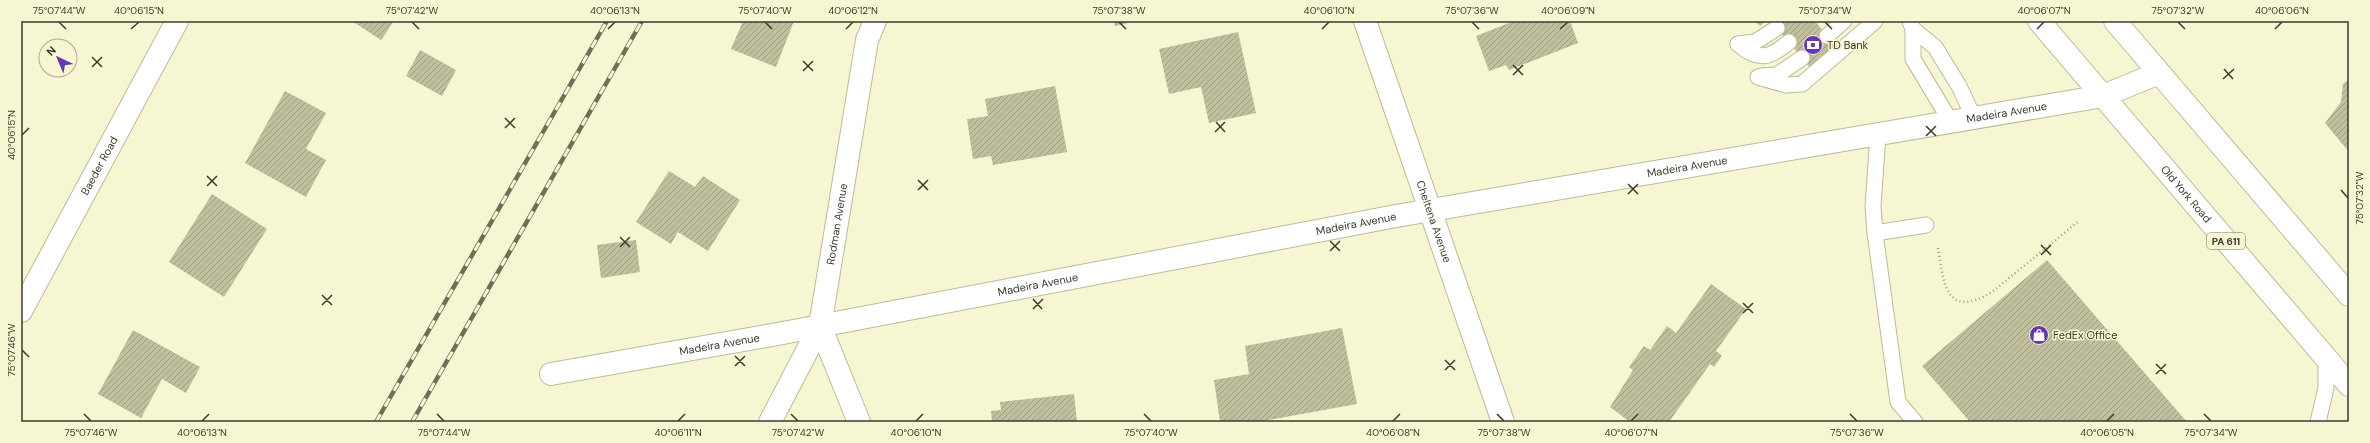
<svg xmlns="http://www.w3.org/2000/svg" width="2370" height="443" font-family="'DM Sans',sans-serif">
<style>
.building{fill:url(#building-hatch)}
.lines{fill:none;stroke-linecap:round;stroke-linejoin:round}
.service-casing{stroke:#bcbb99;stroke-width:17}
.minor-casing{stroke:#bcbb99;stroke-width:24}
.trunk-casing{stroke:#bcbb99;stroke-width:24}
.path{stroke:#a09f85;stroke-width:2.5;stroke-dasharray:1 3;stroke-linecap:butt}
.service{stroke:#fff;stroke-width:15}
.minor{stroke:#fff;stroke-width:22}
.trunk{stroke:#fff;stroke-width:22}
.rail-casing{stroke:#6f6e5a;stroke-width:4.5}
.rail{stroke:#f7f6d2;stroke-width:3;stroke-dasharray:9;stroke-linecap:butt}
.ticks{fill:none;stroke:#3b3b2d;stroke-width:1.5}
.labels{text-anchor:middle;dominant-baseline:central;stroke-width:3;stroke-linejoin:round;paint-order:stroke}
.shield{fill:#f7f6d2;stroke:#73735e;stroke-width:1}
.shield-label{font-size:10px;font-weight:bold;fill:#3b3b2d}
.poi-label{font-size:11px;fill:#3b3b2d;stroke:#f7f6d2;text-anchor:start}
.street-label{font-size:11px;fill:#3b3b2d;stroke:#f7f6d2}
.neatline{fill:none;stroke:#3b3b2d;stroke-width:1.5}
.ticks-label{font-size:10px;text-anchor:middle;fill:#3b3b2d}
</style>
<defs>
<pattern id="building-hatch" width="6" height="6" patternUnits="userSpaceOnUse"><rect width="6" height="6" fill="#c1c09e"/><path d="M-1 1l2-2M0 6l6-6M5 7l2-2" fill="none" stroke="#9e9d81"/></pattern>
</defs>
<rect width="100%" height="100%" fill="#f7f6d2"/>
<g class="building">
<path d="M352 21H394L381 40Z"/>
<path d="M743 21H794L776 67 731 49Z"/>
<path d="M1114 21H1132V22L1115 26Z"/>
<path d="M1514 21H1570L1578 43 1509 70 1506 65 1489 71 1476 36Z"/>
<path d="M1755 21H1766L1760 26Z"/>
<path d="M1771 21H1815L1837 48 1812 70Z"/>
<path d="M1238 32 1256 113 1209 123 1201 87 1169 94 1159 49Z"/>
<path d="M420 50 456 70 442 96 406 76Z"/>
<path d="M2349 79V152L2325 123 2341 102 2343 84Z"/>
<path d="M1055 86 1067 152 993 165 991 156 973 159 967 119 988 116 985 99Z"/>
<path d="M285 91 326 113 306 149 326 160 306 197 245 163Z"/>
<path d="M669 171 695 187 703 176 740 200 708 251 678 232 671 244 636 222Z"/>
<path d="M212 194 267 229 224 297 169 262Z"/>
<path d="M636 240 640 272 601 278 597 245Z"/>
<path d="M2047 260 2187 422H1970L1922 366Z"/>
<path d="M1711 284 1746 309 1716 351 1722 356 1714 367 1710 364 1669 422H1630L1610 407 1633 370 1629 367 1644 346 1650 350 1667 326 1676 333Z"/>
<path d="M1342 328 1357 404 1258 422H1220L1214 380 1249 374 1245 346Z"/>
<path d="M133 330 200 367 186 393 162 379 141 418 98 394Z"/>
<path d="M1074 394 1077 422H992L991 411 1001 410 1000 402Z"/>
</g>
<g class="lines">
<g class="service-casing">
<g id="service">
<path d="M1910 21 1913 29V59L1951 122"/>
<path d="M1913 29 1935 47 1959 86 1974 118"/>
<path d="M1827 36 1844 21"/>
<path d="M1738 44C1758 62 1770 58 1789 42"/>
<path d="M1738 44 1755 42 1777 28"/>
<path d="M1761 76 1777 75 1802 58"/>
<path d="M1758 77 1786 85 1802 84 1875 21"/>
<path d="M1878 135 1873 206 1875 233 1898 402 1915 422"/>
<path d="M1875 233 1926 225"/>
<path d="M2318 422 2326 388V358"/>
</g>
</g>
<g class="minor-casing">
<g id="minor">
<path id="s1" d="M1365 21 1503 422"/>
<path id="s2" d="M21 311 177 21"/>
<path id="s3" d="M551 374 783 333 1396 216 2103 96 2159 73"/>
<path d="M770 422 820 326"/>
<path id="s4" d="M859 422 820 326 867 40 875 21"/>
</g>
</g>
<g class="trunk-casing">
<g id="trunk">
<path id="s5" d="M2039 21 2349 385"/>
<path d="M2115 21 2349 295"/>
</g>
</g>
<path class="path" d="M1938 248C1944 283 1945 320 1992 292L2079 221"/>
<use href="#service" class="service"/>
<use href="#minor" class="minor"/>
<use href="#trunk" class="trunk"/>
<g class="rail-casing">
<g id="rail">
<path d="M376 422 607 21"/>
<path d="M412 422 642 21"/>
</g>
</g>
<use href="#rail" class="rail"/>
</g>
<path class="ticks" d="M59 22 66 29M412 22 419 29M765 22 772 29M1119 22 1126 29M1472 22 1479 29M1825 22 1832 29M2178 22 2185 29M131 29 139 22M608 29 615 22M846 29 853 22M1322 29 1329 22M1560 29 1568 22M2037 29 2044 22M2275 29 2282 22M92 57 102 67M803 61 813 71M1513 65 1523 75M92 67 102 57M2224 69 2233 79M803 71 813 61M1513 75 1523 65M2223 79 2234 69M505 118 515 128M1216 122 1225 132M1926 126 1936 136M505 128 515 118M1215 132 1225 122M22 135 29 128M1926 136 1936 126M207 176 217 186M918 180 928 190M1628 184 1638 194M207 186 217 176M918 190 928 180M2341 190 2348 198M1628 194 1638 184M620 237 630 247M1330 241 1340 251M2041 245 2051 255M620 247 630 237M1330 251 1340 241M2041 255 2051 245M322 295 332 305M1033 299 1042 309M1743 303 1753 313M322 305 332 295M1033 309 1043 299M1743 313 1753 303M22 350 29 357M735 356 745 366M1445 360 1455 370M2156 364 2166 374M735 366 745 356M1445 370 1455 360M2156 374 2166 364M84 414 91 421M437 414 444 421M791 414 798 421M1144 414 1151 421M1497 414 1504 421M1850 414 1857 421M2204 414 2211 421M202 421 209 414M678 421 685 414M916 421 923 414M1393 421 1400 414M1631 421 1638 414M2107 421 2114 414"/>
<defs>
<g id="bank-disc" transform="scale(1)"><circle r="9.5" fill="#6737af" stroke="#f7f6d2"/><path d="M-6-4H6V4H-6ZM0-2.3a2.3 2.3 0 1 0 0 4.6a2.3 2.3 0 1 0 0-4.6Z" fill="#fff"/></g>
<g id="shop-disc" transform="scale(1)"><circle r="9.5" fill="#6737af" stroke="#f7f6d2"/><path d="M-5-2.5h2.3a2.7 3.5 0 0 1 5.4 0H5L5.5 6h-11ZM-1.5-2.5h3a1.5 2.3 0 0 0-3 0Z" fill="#fff"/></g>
</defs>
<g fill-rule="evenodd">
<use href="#bank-disc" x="1813" y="45"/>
<use href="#shop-disc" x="2039" y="335"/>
</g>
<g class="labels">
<rect class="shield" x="2207" y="233" width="38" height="16" rx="3"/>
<g class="shield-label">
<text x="2226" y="241">PA 611</text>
</g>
<g class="poi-label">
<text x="1827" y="45">TD Bank</text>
<text x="2053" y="335">FedEx Office</text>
</g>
<g class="street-label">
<text stroke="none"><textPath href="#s3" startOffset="1479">Madeira Avenue</textPath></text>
<text stroke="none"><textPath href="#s2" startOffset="165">Baeder Road</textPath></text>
<text stroke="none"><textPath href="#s3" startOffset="1155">Madeira Avenue</textPath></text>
<text stroke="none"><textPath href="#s5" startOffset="227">Old York Road</textPath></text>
<text stroke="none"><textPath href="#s1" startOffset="212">Cheltena Avenue</textPath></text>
<text stroke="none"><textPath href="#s4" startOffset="207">Rodman Avenue</textPath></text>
<text stroke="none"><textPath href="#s3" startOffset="819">Madeira Avenue</textPath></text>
<text stroke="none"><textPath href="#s3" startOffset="495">Madeira Avenue</textPath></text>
<text stroke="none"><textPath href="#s3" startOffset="171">Madeira Avenue</textPath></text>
</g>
</g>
<rect width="2370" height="443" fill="none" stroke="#f7f6d2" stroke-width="44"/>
<g transform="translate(58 58) rotate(316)"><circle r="19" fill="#f7f6d2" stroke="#acab90"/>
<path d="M0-3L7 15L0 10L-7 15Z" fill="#6737af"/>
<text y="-6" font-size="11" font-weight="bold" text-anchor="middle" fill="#3b3b2d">N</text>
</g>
<rect x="22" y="22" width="2326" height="399" class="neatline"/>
<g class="ticks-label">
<text x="59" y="14">75°07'44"W</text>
<text x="139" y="14">40°06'15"N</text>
<text x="412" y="14">75°07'42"W</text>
<text x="615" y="14">40°06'13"N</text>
<text x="765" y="14">75°07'40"W</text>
<text x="853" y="14">40°06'12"N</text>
<text x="1119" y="14">75°07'38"W</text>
<text x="1329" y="14">40°06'10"N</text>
<text x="1472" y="14">75°07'36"W</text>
<text x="1568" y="14">40°06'09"N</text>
<text x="1825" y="14">75°07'34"W</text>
<text x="2044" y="14">40°06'07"N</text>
<text x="2178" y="14">75°07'32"W</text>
<text x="2282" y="14">40°06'06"N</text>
<text transform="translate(11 135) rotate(-90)" y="4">40°06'15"N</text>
<text transform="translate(2359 198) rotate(-90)" y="4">75°07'32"W</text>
<text transform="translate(11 350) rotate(-90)" y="4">75°07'46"W</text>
<text x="91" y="436">75°07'46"W</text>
<text x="202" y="436">40°06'13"N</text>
<text x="444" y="436">75°07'44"W</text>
<text x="678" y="436">40°06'11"N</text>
<text x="798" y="436">75°07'42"W</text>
<text x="916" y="436">40°06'10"N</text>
<text x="1151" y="436">75°07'40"W</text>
<text x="1393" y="436">40°06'08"N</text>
<text x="1504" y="436">75°07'38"W</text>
<text x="1631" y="436">40°06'07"N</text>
<text x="1857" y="436">75°07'36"W</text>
<text x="2107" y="436">40°06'05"N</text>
<text x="2211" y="436">75°07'34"W</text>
</g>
</svg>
